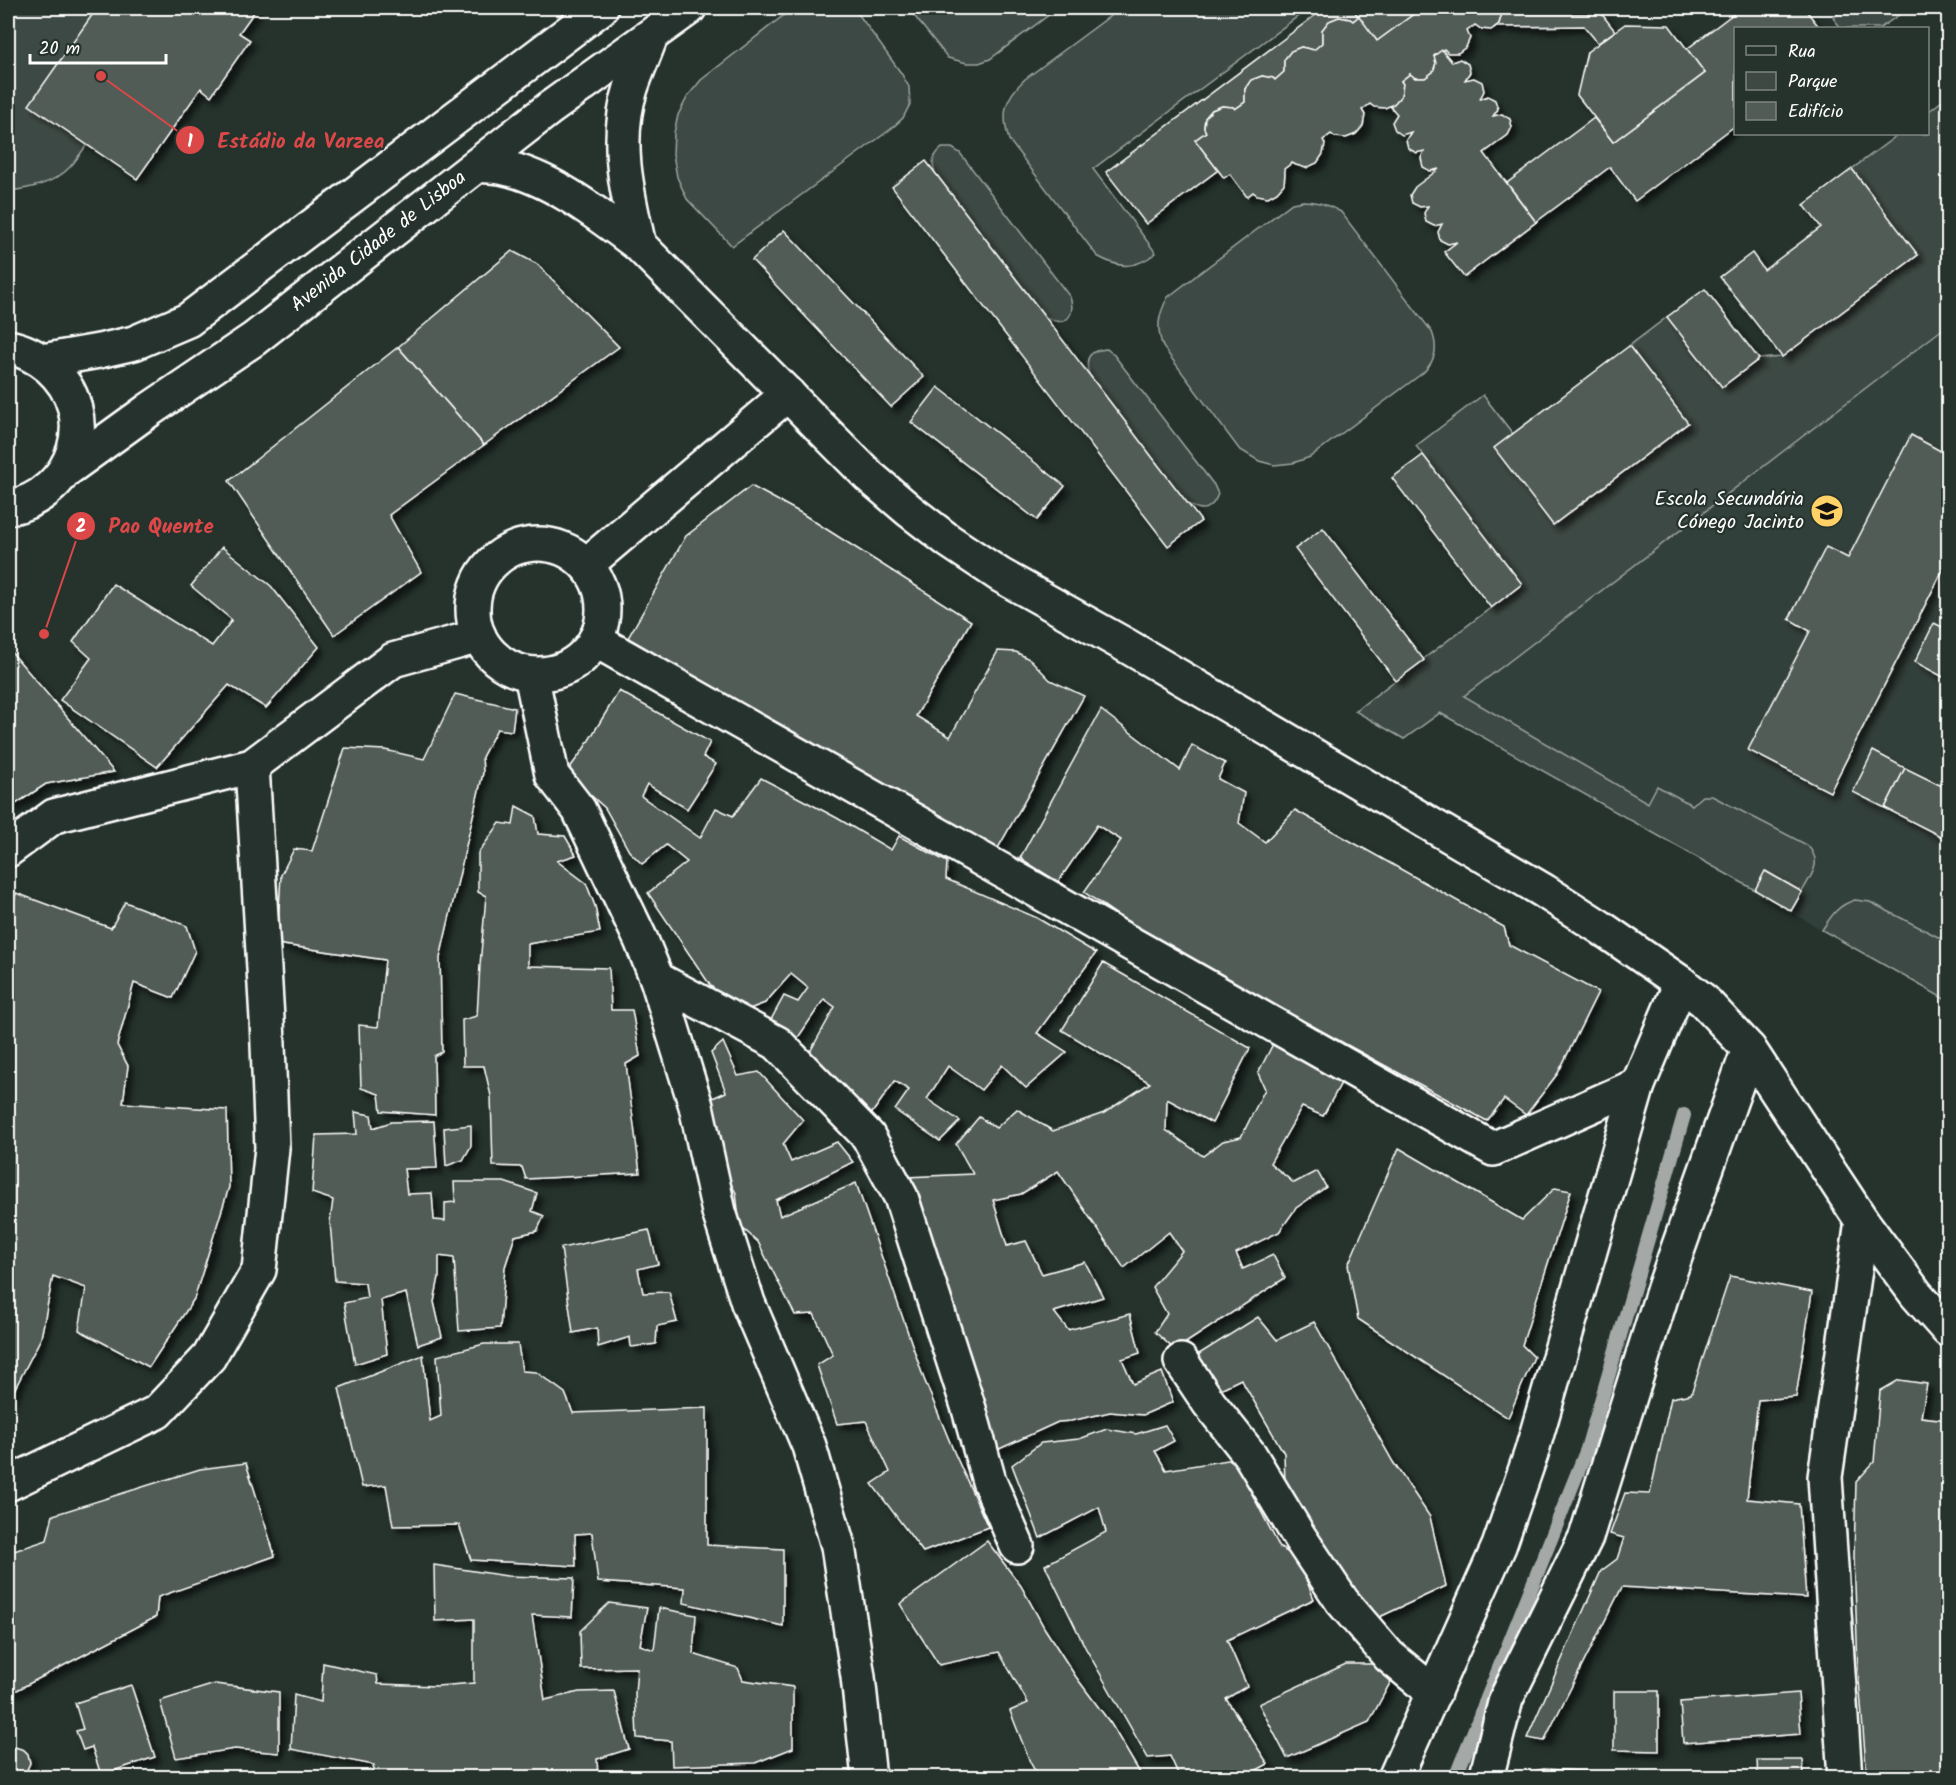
<svg xmlns="http://www.w3.org/2000/svg" width="1956" height="1785" font-family="Kalam,sans-serif">
<style>
.built{fill:#333f3a}
.green{fill:#3e4944;stroke:#9ea4a2;stroke-width:1.5}
.lines{fill:none;stroke-linecap:round;stroke-linejoin:round}
.stream{stroke:#a4a9a7;stroke-width:14}
.building{fill:#515c57;stroke:#fff;stroke-width:1.5;filter:url(#shadow)}
.street-casing{stroke:#fff;stroke-width:38}
.primary-casing{stroke:#fff;stroke-width:38}
.street{stroke:#26332d;stroke-width:33}
.primary{stroke:#26332d;stroke-width:33}
.labels{text-anchor:middle;dominant-baseline:central;stroke-width:4.5;stroke-linejoin:round;paint-order:stroke}
.street-label{font-size:20px;fill:#fff;stroke:#26332d}
.poi-label{font-size:20px;fill:#fff;stroke:#26332d;text-anchor:end}
.leader{fill:none;stroke:#dc4848;stroke-width:2}
.callout-dot{fill:#dc4848;stroke:#26332d;stroke-width:2}
.mark-label{font-size:18px;text-anchor:middle;font-weight:bold;fill:#fff}
.callout-label{font-size:21px;text-anchor:middle;font-weight:bold;fill:#dc4848;stroke:#26332d;stroke-width:4.5;stroke-linejoin:round;paint-order:stroke}
</style>
<defs>
<filter id="shadow"><feDropShadow dx="5.5" dy="5.5" stdDeviation="3" flood-color="#0009"/></filter>
</defs>
<rect width="100%" height="100%" fill="#26332d"/>
<filter id="ink" filterUnits="userSpaceOnUse"><feTurbulence type="fractalNoise" baseFrequency=".0167" numOctaves="2"/><feDisplacementMap in="SourceGraphic" scale="12" xChannelSelector="R" yChannelSelector="G"/><feConvolveMatrix kernelMatrix="1 2 1 2 8 2 1 2 1" color-interpolation-filters="sRGB"/></filter>
<g filter="url(#ink)">
<path class="built" d="M1948 325V1001L1440 713Z"/>
<g class="green">
<path d="M8 8H242L128 172 87 145C81 152 76 161 69 168 53 184 29 189 8 191Z"/>
<path d="M793 8H854L901 73 909 87 910 104 903 118 891 129 732 246 687 199 677 177 673 154 674 133 678 115 688 96 701 80Z"/>
<path d="M908 8H1058L990 59 979 63H967L948 58Z"/>
<path d="M1121 8H1309L1093 169 1156 253C1135 269 1120 269 1097 256L1009 140C1001 113 1004 99 1025 79Z"/>
<path d="M1846 8H1909L1880 28H1841L1833 18Z"/>
<path d="M1948 96V325L1464 696 1648 803 1657 786 1692 805 1702 796H1712L1807 845C1824 863 1811 874 1802 892L1766 871 1755 890 1440 713 1404 739 1355 711 1522 584 1416 446 1483 395 1513 434 1554 525 1688 423 1629 346 1667 317 1723 387 1759 359 1782 357 1917 255 1852 169 1899 134H1928V112Z"/>
<path d="M942 148H952L960 153 1070 297C1077 317 1063 329 1045 316L935 173C931 161 933 156 942 148Z"/>
<path d="M1303 201C1318 201 1328 205 1341 212L1432 332C1438 348 1436 359 1424 372L1310 457 1293 463 1274 465 1259 461 1239 449 1163 347C1156 328 1158 315 1168 297L1292 203Z"/>
<path d="M1107 349 1114 355 1214 485 1218 494C1212 510 1203 513 1188 504L1089 374C1084 357 1090 350 1107 349Z"/>
<path d="M1855 900 1870 902 1948 942V1001L1822 930C1832 915 1838 905 1855 900Z"/>
</g>
<g class="lines">
<path class="stream" d="M1455 1778 1587 1449 1684 1115"/>
</g>
<g class="building">
<path d="M97 8H257L239 33 250 40 211 96 201 88 137 179 29 105Z"/>
<path d="M1325 8H1352L1359 16 1353 21 1350 19 1339 17 1329 21 1322 30V43L1314 50 1301 47 1291 51 1284 60V72L1275 80 1273 78 1262 76 1251 80 1245 89V102L1235 109 1233 107 1222 106 1212 110 1205 118 1204 128 1206 132 1195 140 1218 170 1146 224 1106 172Z"/>
<path d="M1352 8H1422L1377 41Z"/>
<path d="M1422 8H1500L1502 14 1499 24 1491 30 1481 29 1475 25 1467 31 1470 38 1466 47 1458 53H1448L1444 49 1434 56 1436 63 1433 72 1425 78H1415L1410 74 1401 81 1403 84 1401 96 1394 104 1385 108 1374 107 1370 104 1362 110 1365 115 1363 126 1356 134 1346 138 1335 137 1331 134 1323 140 1325 144 1323 154 1317 163 1306 168 1296 165 1292 163 1284 169 1285 173 1284 184 1277 192 1268 197 1257 195 1253 192 1247 197 1230 174 1224 178 1195 140 1206 132 1204 128 1205 118 1212 110 1222 106 1233 107 1235 109 1245 102V89L1251 80 1262 76 1273 78 1275 80 1284 72V60L1291 51 1301 47 1314 50 1322 43V30L1329 21 1339 17 1350 19 1353 21 1359 16 1377 41Z"/>
<path d="M1741 8H1804L1820 28H1736V125L1635 201 1610 167 1536 222 1507 183 1594 118 1613 142 1705 73 1687 49Z"/>
<path d="M1502 13H1601L1615 31 1598 43 1584 26 1495 27 1499 24Z"/>
<path d="M1625 24 1669 25 1705 73 1613 142 1577 95 1587 52Z"/>
<path d="M1442 50 1452 62 1460 59 1468 64 1470 72 1465 80 1474 78 1482 82 1484 91 1480 99 1488 96 1495 100 1498 109 1493 116 1502 114 1510 119 1512 127 1508 135 1484 153 1536 222 1464 277 1444 252 1457 242 1448 244 1440 240 1438 232 1442 224 1434 226 1426 222 1424 213 1428 206 1420 207 1412 203 1410 195 1415 187 1439 169 1430 171 1423 167 1421 158 1424 151 1416 153 1408 148 1406 140 1411 132 1402 135 1395 130 1392 122 1397 114 1390 106 1394 104 1401 96 1403 84 1401 81 1410 74 1415 78H1425L1433 72 1436 63 1434 56Z"/>
<path d="M926 161 1201 521 1168 546 892 187Z"/>
<path d="M1852 169 1918 255 1782 357 1720 277 1752 253 1764 270 1821 227 1804 205Z"/>
<path d="M784 230 924 377 891 407 752 260Z"/>
<path d="M512 251 537 264 619 347 484 445 398 347Z"/>
<path d="M1705 289 1759 359 1722 387 1667 317Z"/>
<path d="M1629 346 1688 423 1553 525 1494 448Z"/>
<path d="M398 347 484 445 389 515 421 572 334 635 229 481Z"/>
<path d="M938 387 1065 486 1037 520 911 422Z"/>
<path d="M1911 435 1948 455V560L1830 792 1748 750 1810 631 1789 619 1826 547 1848 558Z"/>
<path d="M1423 455 1522 584 1491 608 1392 478Z"/>
<path d="M751 486 801 513 971 621 916 716 950 737 998 651 1016 652 1031 660 1050 680 1084 696 998 848 955 828 628 638 686 536Z"/>
<path d="M1323 528 1424 660 1396 681 1295 549Z"/>
<path d="M222 547 271 586 319 647 266 708 229 685 157 767 60 700 91 658 73 642 113 584 212 646 232 620 191 586Z"/>
<path d="M1934 623 1948 630 1947 679 1915 662Z"/>
<path d="M8 648 114 772 46 784 8 809Z"/>
<path d="M619 691 710 742 703 757 716 764 687 809 647 784 641 796 700 838 716 808 733 816 761 778 837 818 891 850 899 836 947 862 946 879 1037 918 1096 953 1037 1033 1067 1052 1026 1088 1002 1065 981 1090 948 1066 927 1099 960 1121 940 1141 895 1110 909 1090 895 1081 867 1120 806 1059 835 1007 824 999 793 1045 768 1025 784 996 798 1002 808 988 791 974 765 1003 739 1013 710 985 648 893 687 862 666 845 642 864 629 851 605 808 566 773 583 750Z"/>
<path d="M455 694 515 708 512 731 497 729 482 757 483 773 440 958 442 1052 434 1056 435 1115 381 1111 379 1094 361 1088 359 1025 378 1027 385 960 277 944 281 875 294 849 312 851 345 748 385 750 424 759Z"/>
<path d="M1101 710 1180 770 1192 745 1225 763 1218 779 1244 793 1239 823 1265 842 1295 810 1504 927 1509 945 1598 992 1558 1073 1526 1115 1504 1099 1487 1121 1149 937 1084 892 1121 840 1097 825 1058 882 1020 858Z"/>
<path d="M1873 751 1905 768 1885 808 1853 792Z"/>
<path d="M1905 768 1948 789V840L1885 808Z"/>
<path d="M516 806 535 816 538 834 565 836 576 855 557 861 586 883 595 906 600 932 528 944V966L609 968 611 1010H632L640 1056 626 1064 640 1173 526 1179 522 1167 493 1166 491 1096 484 1066H463L462 1020 477 1016 480 965 486 896 478 892V853L500 823 513 825Z"/>
<path d="M1765 871 1802 892 1791 911 1755 890Z"/>
<path d="M16 893 111 928 125 902 187 926 195 951 173 998 134 983 117 1045 128 1066 123 1103 227 1110 229 1187 194 1299 149 1367 79 1330 86 1288 53 1276 41 1338 8 1402V929Z"/>
<path d="M1103 963 1250 1048 1212 1123 1167 1099 1166 1130 1203 1156 1223 1141 1241 1137 1265 1089 1258 1073 1273 1044 1341 1083 1323 1116 1302 1107 1270 1163 1294 1183 1317 1171 1326 1187 1296 1208 1279 1232 1236 1253 1243 1269 1273 1255 1285 1278 1175 1350 1155 1332 1167 1314 1152 1287 1182 1251 1169 1232 1124 1268 1058 1171 1021 1194 993 1200 1007 1246 1026 1241 1042 1274 1085 1262 1103 1297 1054 1312 1068 1330 1130 1314 1140 1353 1122 1359 1133 1384 1162 1372 1173 1402 1143 1415 1110 1412 1071 1421 1058 1422 995 1451 906 1177 973 1174 956 1144 979 1117 996 1128 1017 1109 1053 1131 1104 1113 1150 1083 1062 1030Z"/>
<path d="M723 1042 738 1076 759 1072 803 1120 783 1144 791 1162 837 1142 853 1162 776 1200 780 1216 856 1183 924 1379 954 1452 988 1527 923 1552 872 1484 890 1472 866 1421 837 1424 817 1365 833 1355 814 1314 795 1315 758 1242 740 1226 736 1193 727 1177 708 1100 726 1092 711 1053Z"/>
<path d="M355 1112 371 1115 373 1128 391 1122 434 1121 437 1168 404 1169 407 1194 432 1193 434 1220 445 1221V1203L455 1202 454 1182H504L537 1193 532 1211 544 1216 537 1231 515 1236 505 1267 500 1328 459 1331 454 1258 439 1256V1277L434 1302 442 1337 418 1345 406 1293 381 1300 387 1354 355 1364 344 1303 367 1298 365 1283 335 1281 330 1222 333 1200 312 1193 316 1135 357 1134Z"/>
<path d="M471 1125V1146L463 1160 446 1166 444 1128Z"/>
<path d="M1399 1148 1522 1220 1555 1188 1571 1191 1522 1345 1534 1357 1508 1418 1358 1319 1348 1265Z"/>
<path d="M649 1230 658 1264 638 1269 643 1293 669 1292 677 1322 657 1326 656 1344 631 1347 630 1337 598 1347 597 1328 573 1333 561 1248Z"/>
<path d="M1730 1276 1812 1292 1796 1397 1758 1400 1747 1499 1799 1504 1806 1598 1622 1587 1544 1741 1527 1738 1601 1571 1617 1559 1624 1538 1610 1534 1625 1493 1650 1494 1671 1398 1691 1394Z"/>
<path d="M1258 1317 1277 1340 1314 1322 1393 1462 1430 1517 1446 1586 1371 1621 1333 1575 1318 1535 1285 1485 1284 1453 1241 1379 1210 1394 1191 1359Z"/>
<path d="M484 1344H518L522 1371 536 1372 565 1393 573 1413 707 1408V1545L783 1549V1626L684 1603 685 1588 598 1582 592 1533 575 1534 576 1566 471 1560 459 1525 393 1526 386 1485 362 1487 339 1388 423 1355 430 1421 441 1416 437 1356Z"/>
<path d="M1899 1380 1927 1384 1921 1417 1948 1420V1778H1867L1858 1668 1854 1556 1856 1482 1874 1462 1880 1391Z"/>
<path d="M1165 1425 1174 1441 1155 1451 1166 1470 1234 1459 1280 1548 1297 1557 1314 1599 1227 1640 1247 1686 1226 1699 1268 1764 1242 1778H1180L1170 1756 1148 1758 1085 1647 1045 1565 1106 1532 1099 1507 1040 1538 1012 1465 1041 1443 1079 1439 1107 1429 1136 1434Z"/>
<path d="M246 1463 275 1556 158 1597 156 1617 17 1690 8 1691V1553L47 1540 53 1515 200 1469Z"/>
<path d="M987 1541 1021 1586 1045 1629 1076 1677 1111 1724 1143 1778H1039L1030 1762 1010 1711 1028 1703 999 1652 939 1665 900 1604Z"/>
<path d="M434 1565 507 1576 574 1578 572 1617 532 1615 545 1700 579 1692 614 1691 629 1749 597 1759 598 1778H371L374 1765 291 1749 294 1695 321 1702 323 1663 377 1675 378 1684 437 1686 474 1683V1619L435 1621Z"/>
<path d="M609 1603 647 1608 640 1645 654 1650 659 1608 696 1615 693 1654 738 1668 743 1680 793 1687V1748L755 1763 672 1766 671 1741 637 1738 635 1694 637 1668 581 1669 580 1631Z"/>
<path d="M1346 1664H1381L1391 1681 1369 1722 1287 1758 1259 1704Z"/>
<path d="M215 1684 279 1692V1753L235 1749 176 1758 160 1701Z"/>
<path d="M131 1685 155 1757 101 1775 92 1747 83 1750 76 1731 83 1729 75 1703Z"/>
<path d="M1614 1691H1659V1751L1614 1750Z"/>
<path d="M1798 1693 1801 1734 1683 1743 1680 1702Z"/>
<path d="M15 1747 24 1750 28 1754 30 1763 26 1772 18 1776 8 1773V1750Z"/>
<path d="M1757 1760H1803L1804 1778H1758Z"/>
<path d="M1544 1769 1616 1773V1778H1501Z"/>
<path d="M1646 1772 1703 1778H1646Z"/>
</g>
<g class="lines">
<g class="street-casing">
<g id="street">
<path d="M478 165C485 166 493 166 501 167 551 177 599 215 639 245L869 476 910 511 949 541 1000 575 1127 646 1544 891 1600 927 1681 983 1638 1085 1531 1454 1499 1546 1395 1778"/>
<path d="M639 245C627 193 614 140 631 88 637 70 645 53 651 36"/>
<circle cx="538" cy="609" r="65"/>
<path d="M586 565 788 394"/>
<path d="M595 640 1493 1149 1638 1085"/>
<path d="M531 674 552 775 579 810 641 940 657 979 696 1106 719 1212 748 1303 809 1446 838 1546 858 1677 869 1778"/>
<path d="M8 850 54 816 252 766 393 660 479 636"/>
<path d="M657 979 777 1043 868 1136 901 1197 969 1409 989 1481 1017 1546"/>
<path d="M1681 983 1704 1001 1749 1049 1862 1221 1916 1294 1948 1330"/>
<path d="M1181 1361 1209 1403 1250 1455 1300 1538 1342 1601 1389 1656 1434 1693"/>
<path d="M8 1484 157 1412 209 1357 259 1270 272 1148 267 1019 252 766"/>
<path d="M1486 1778 1506 1699 1586 1537 1664 1288 1749 1049"/>
<path d="M1845 1778 1825 1477 1862 1221"/>
</g>
</g>
<g class="primary-casing">
<g id="primary">
<path d="M8 347C24 350 36 356 49 367 102 414 76 494 8 508"/>
<path d="M42 361 99 351 134 343 188 320 601 8"/>
<path d="M66 470 149 410 254 339 550 108 689 8"/>
</g>
</g>
<use href="#street" class="street"/>
<use href="#primary" class="primary"/>
</g>
</g>
<defs>
<g id="school-disc" transform="scale(1.725)"><circle r="9.5" fill="#ffd166" stroke="#26332d"/><path d="M0-5L7-2L0 1L-7-2ZM-4 1L0 2.5L4 1V4Q0 6-4 4Z" fill="#111"/></g>
</defs>
<g fill-rule="evenodd">
<use href="#school-disc" x="1827" y="511"/>
</g>
<g class="labels">
<g class="street-label">
<text transform="translate(379 242) rotate(-38)">Avenida Cidade de Lisboa</text>
</g>
<g class="poi-label">
<text x="1804" y="500">Escola Secundária<tspan x="1804" dy="23">Cónego Jacinto</tspan></text>
</g>
</g>
<path class="leader" d="M101 76L190 140M44 634L81 526"/>
<g class="callout-dot">
<circle cx="101" cy="76" r="6"/>
<circle cx="44" cy="634" r="6"/>
<circle cx="190" cy="140" r="15"/>
<circle cx="81" cy="526" r="15"/>
</g>
<g class="mark-label">
<text x="190" y="147">1</text>
<text x="81" y="532">2</text>
</g>
<g class="callout-label">
<text x="301" y="148">Estádio da Varzea</text>
<text x="161" y="533">Pao Quente</text>
</g>
<rect width="1956" height="1785" fill="none" stroke="#26332d" stroke-width="30"/>
<rect x="15" y="15" width="1926" height="1755" fill="none" stroke="#fff" stroke-width="2" filter="url(#ink)"/>
<rect x="1734" y="27" width="195" height="108" fill="#26332d" stroke="#7d8581" stroke-width="1.5"/>
<rect x="1746" y="46" width="30" height="9" fill="#26332d" stroke="#7d8581" stroke-width="1.5"/>
<text x="1788" y="57" font-size="18" fill="#ffffff">Rua</text>
<rect x="1746" y="72" width="30" height="18" fill="#3e4944" stroke="#7d8581" stroke-width="1.5"/>
<text x="1788" y="87" font-size="18" fill="#ffffff">Parque</text>
<rect x="1746" y="102" width="30" height="18" fill="#515c57" stroke="#7d8581" stroke-width="1.5"/>
<text x="1788" y="117" font-size="18" fill="#ffffff">Edifício</text>
<path d="M30 54v9h136v-9" fill="none" stroke="#ffffff" stroke-width="3"/>
<text x="39" y="54" font-size="18" fill="#ffffff" stroke="#26332d" stroke-width="4.5" paint-order="stroke">20 m</text>
</svg>
